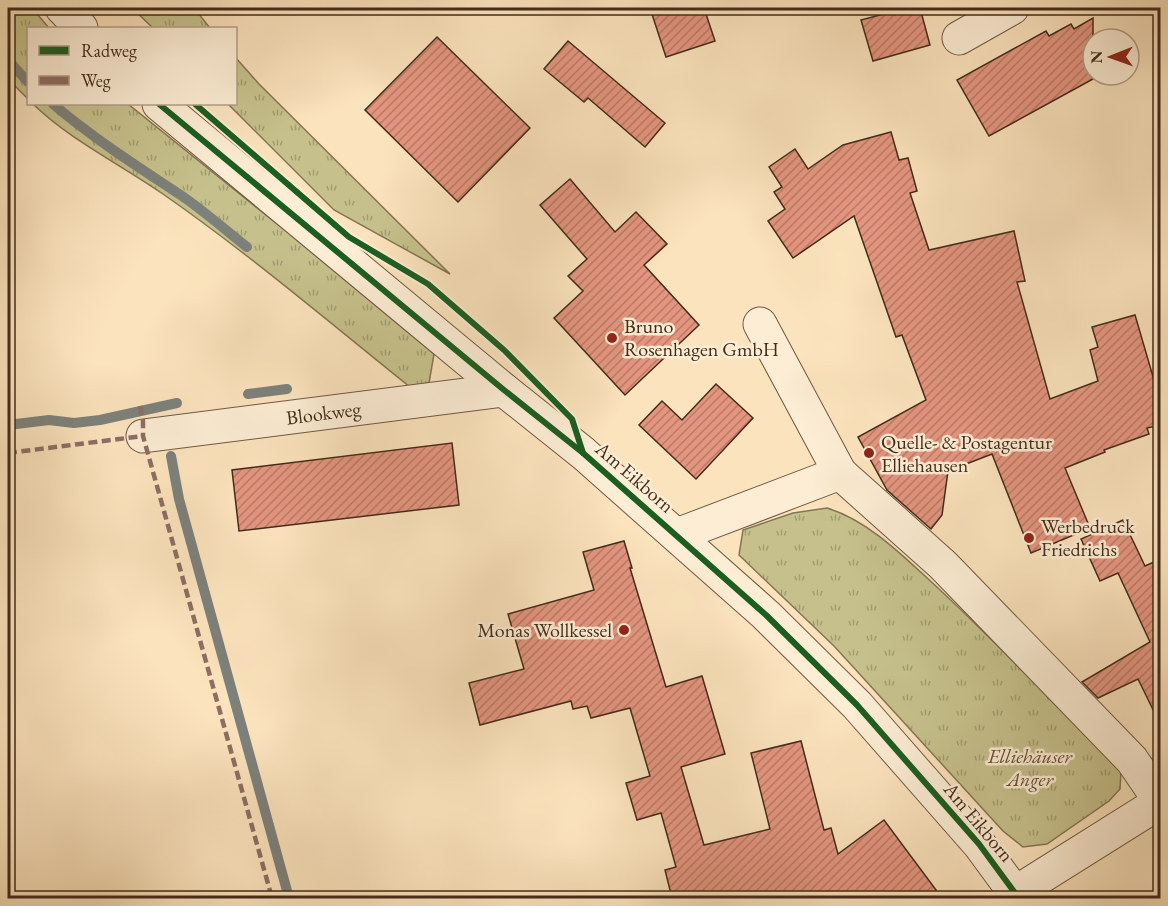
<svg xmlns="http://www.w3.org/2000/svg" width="1168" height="906" font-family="'EB Garamond',serif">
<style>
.grass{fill:url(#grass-tufts);stroke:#847653;stroke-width:1.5}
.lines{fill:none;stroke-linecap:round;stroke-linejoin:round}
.stream{stroke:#7d817b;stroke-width:10}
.building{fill:url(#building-hatch);stroke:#432b1a;stroke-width:1.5}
.minor-casing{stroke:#715943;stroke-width:35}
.minor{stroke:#fcedd4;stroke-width:33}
.quiet{stroke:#8d6e63;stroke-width:4.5;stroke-dasharray:9 4.5;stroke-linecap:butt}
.cycleway-casing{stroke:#fcedd4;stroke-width:10}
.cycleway{stroke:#1b5e20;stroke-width:6}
.poi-dot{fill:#8f2418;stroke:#fcedd4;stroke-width:2}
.labels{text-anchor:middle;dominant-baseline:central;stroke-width:5;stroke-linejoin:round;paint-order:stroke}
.poi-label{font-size:20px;fill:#432b1a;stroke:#fcedd4;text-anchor:start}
.street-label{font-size:20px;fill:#432b1a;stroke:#fcedd4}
.park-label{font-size:20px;font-style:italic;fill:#645036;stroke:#fcedd4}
</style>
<defs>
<pattern id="grass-tufts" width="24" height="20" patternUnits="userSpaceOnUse" patternTransform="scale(1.5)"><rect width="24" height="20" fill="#c6c18c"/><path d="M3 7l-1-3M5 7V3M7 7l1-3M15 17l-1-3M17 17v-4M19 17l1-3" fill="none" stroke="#a29d72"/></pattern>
<pattern id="building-hatch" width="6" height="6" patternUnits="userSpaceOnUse" patternTransform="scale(1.5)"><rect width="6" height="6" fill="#e4957f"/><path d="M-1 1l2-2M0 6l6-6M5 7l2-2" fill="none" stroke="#ba7a67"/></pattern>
</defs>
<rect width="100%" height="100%" fill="#fbe3bd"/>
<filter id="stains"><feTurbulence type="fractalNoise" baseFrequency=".00333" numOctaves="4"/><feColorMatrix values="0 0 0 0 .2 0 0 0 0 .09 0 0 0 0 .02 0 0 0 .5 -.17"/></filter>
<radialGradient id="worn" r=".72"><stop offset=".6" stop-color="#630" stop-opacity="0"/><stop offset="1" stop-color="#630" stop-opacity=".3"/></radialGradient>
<g class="grass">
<path d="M8 8H32L49 28H28V99L8 79Z"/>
<path d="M105 8H194L210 28H153L133 9Z"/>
<path d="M236 58 259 84 450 274 334 210 228 104H236Z"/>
<path d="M33 104H128L287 232 434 354 429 383 410 387C329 322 249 254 163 194 120 164 70 140 33 104Z"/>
<path d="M827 508C870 521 906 559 938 588 1001 647 1060 709 1121 770L1120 789 1109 801 1047 844 1023 847 1003 831 834 646 739 555 743 530 793 513Z"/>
</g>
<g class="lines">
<g class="stream">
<path d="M8 60 28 82"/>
<path d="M53 104C94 139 140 168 185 198 206 213 227 231 247 247"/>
<path d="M248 394 287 389"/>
<path d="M8 425 49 420 74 423 100 420 177 403"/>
<path d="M171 456 179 499 289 898"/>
</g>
</g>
<g class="building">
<path d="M650 8H704L715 41 666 57Z"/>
<path d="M906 8H920L930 45 873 61 861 20Z"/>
<path d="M1093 18V79L989 136 957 80 1046 31 1049 36 1071 24 1074 29Z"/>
<path d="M437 37 530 128 458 202 365 110Z"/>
<path d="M568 41 665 123 645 147 588 98 584 102 544 69Z"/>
<path d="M891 132 899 160 908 158 917 191 910 193 929 250 1014 231 1025 281 1017 282 1050 399 1098 381 1090 350 1098 347 1092 327 1135 315 1161 404V425L1147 428 1149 434 1104 450 1105 452 1065 468 1090 528 1031 553 992 454 948 471 942 515 931 529 887 490 858 437 926 400 902 335 896 337 854 216 793 258 768 221 785 209 774 192 782 187 769 167 795 149 808 169 843 145Z"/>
<path d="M570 179 615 232 636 212 667 244 644 265 699 325 625 395 554 318 583 291 568 276 587 259 540 205Z"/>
<path d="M716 384 753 418 696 479 639 425 662 401 682 420Z"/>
<path d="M452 443 459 505 239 531 232 470Z"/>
<path d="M1123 520 1145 566 1161 559V726L1138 679 1098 698 1082 682 1150 642 1118 573 1100 581 1081 539Z"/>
<path d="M624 541 632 568H630L666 687 702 676 725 754 681 767 704 845 770 829 751 753 801 741 824 830 831 828 838 854 884 820 942 898H672L665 870 676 867 661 813 637 820 626 783 650 776 630 708 591 718 587 706 573 709 571 701 480 725 469 683 524 669 508 614 594 590 583 552Z"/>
</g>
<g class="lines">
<g class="minor-casing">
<g id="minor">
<path d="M62 8 81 28"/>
<path d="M959 38 1012 8"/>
<path d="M159 104 504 390 583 453 766 615 857 705 979 844 1015 893 1016 898"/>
<path d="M760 324 840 473"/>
<path id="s1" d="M143 436 504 390"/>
<path d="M677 535 840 473 943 565 1132 760 1160 801"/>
<path d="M1015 893 1160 802"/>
</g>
</g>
<use href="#minor" class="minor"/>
<g class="quiet">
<path d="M140 406 143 421V436L272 898"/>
<path d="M8 453 143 436"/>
</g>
<g class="cycleway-casing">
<g id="cycleway">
<path d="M159 104 504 390 583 453 766 615 857 705 979 844 1015 893 1016 898"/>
<path d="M195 104 349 237 428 284 504 350 572 419 583 453"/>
</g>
</g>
<use href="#cycleway" class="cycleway"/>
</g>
<g class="poi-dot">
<circle cx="612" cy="338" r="6"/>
<circle cx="869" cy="453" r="6"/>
<circle cx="1029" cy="538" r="6"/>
<circle cx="624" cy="630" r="6"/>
</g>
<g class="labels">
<g class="poi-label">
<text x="624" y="326">Bruno<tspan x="624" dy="23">Rosenhagen GmbH</tspan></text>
<text x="881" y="442">Quelle- &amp; Postagentur<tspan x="881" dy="23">Elliehausen</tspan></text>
<text x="1041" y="526">Werbedruck<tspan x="1041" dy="23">Friedrichs</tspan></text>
<text x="612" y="630" text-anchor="end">Monas Wollkessel</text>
</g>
<g class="street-label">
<text stroke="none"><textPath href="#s1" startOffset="182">Blookweg</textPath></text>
<text transform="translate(635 477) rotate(41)">Am Eikborn</text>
<text transform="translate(979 822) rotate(50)">Am Eikborn</text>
</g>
<g class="park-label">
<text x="1030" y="756">Elliehäuser<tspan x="1030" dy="23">Anger</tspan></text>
</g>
</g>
<rect width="1168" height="906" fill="none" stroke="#fbe3bd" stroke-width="30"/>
<rect x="9" y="9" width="1150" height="888" fill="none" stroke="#432b1a" stroke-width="3"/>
<rect x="15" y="15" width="1138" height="876" fill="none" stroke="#432b1a" stroke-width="1.5"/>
<rect x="27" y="27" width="210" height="78" fill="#fcedd4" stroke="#b29f8a" stroke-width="1.5"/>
<rect x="39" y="46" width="30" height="9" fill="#1b5e20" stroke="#b29f8a" stroke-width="1.5"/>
<text x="81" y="57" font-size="18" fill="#432b1a">Radweg</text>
<rect x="39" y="76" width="30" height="9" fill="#8d6e63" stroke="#b29f8a" stroke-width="1.5"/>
<text x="81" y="87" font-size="18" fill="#432b1a">Weg</text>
<g transform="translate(1111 57) rotate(269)"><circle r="28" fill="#fcedd4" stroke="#b29f8a" stroke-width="1.5"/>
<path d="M0-4.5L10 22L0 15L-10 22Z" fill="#8f2418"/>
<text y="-9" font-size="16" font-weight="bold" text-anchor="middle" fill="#432b1a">N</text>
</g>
<rect width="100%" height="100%" filter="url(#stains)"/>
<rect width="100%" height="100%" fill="url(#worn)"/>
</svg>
